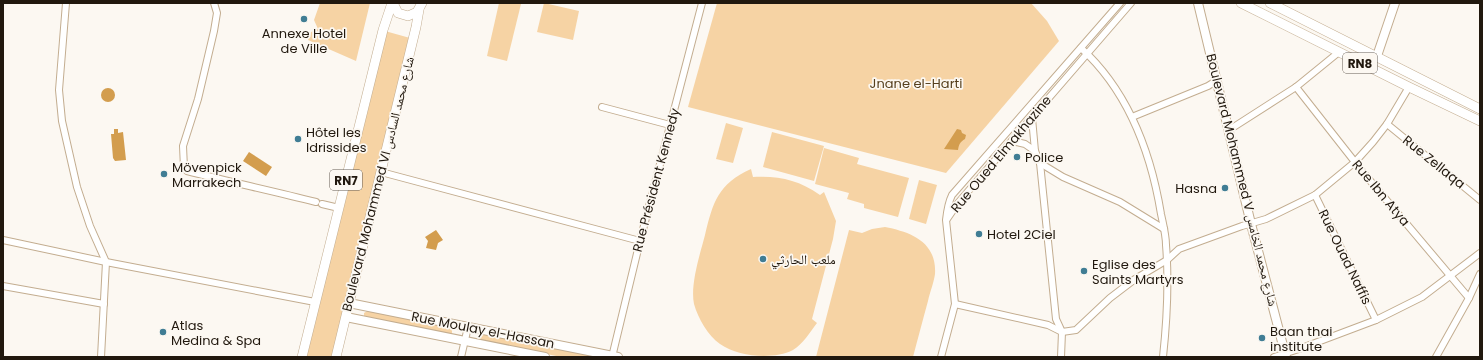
<svg xmlns="http://www.w3.org/2000/svg" width="1483" height="360" font-family="Poppins,'Noto Naskh Arabic',sans-serif">
<style>
.green{fill:#f6d3a4}
.water{fill:#d39d4e}
.lines{fill:none;stroke-linecap:round;stroke-linejoin:round}
.street-casing{stroke:#c3ad90;stroke-width:8}
.secondary-casing{stroke:#c3ad90;stroke-width:10}
.primary-casing{stroke:#c3ad90;stroke-width:10}
.street{stroke:#fff;stroke-width:6}
.secondary{stroke:#fff;stroke-width:8}
.primary{stroke:#fff;stroke-width:9}
.poi-dot{fill:#407d94;stroke:#fcf8f2;stroke-width:1.5}
.labels{text-anchor:middle;dominant-baseline:central;stroke-width:3.5;stroke-linejoin:round;paint-order:stroke}
.shield{fill:#fcf8f2;stroke:#635b52;stroke-width:1}
.shield-label{font-size:12px;font-weight:bold;fill:#21180e}
.poi-label{font-size:13px;fill:#21180e;stroke:#fcf8f2;text-anchor:start}
.park-label{font-size:13px;fill:#563f1d;stroke:#fcf8f2}
.street-label{font-size:13px;fill:#21180e;stroke:#fcf8f2}
</style>
<rect width="100%" height="100%" fill="#fcf8f2"/>
<g class="green">
<path d="M320 3H370L356 61 308 40 311 32 318 29 314 20Z"/>
<path d="M499 3 521 4 507 61 487 56Z"/>
<path d="M544 3 579 11 573 40 537 32Z"/>
<path d="M717 3H1031L1047 21 1059 41 946 173 688 107Z"/>
<path d="M385 31 410 38 332 357H305Z"/>
<path d="M726 123 743 128 733 163 716 159Z"/>
<path d="M772 132 824 146 814 181 763 167Z"/>
<path d="M824 148 859 158 857 164 909 178 898 217 864 208V204L847 199 849 193 815 184Z"/>
<path d="M751 169 753 177C780 176 798 180 820 195L824 192 836 221 833 239 812 319 817 323C810 332 803 344 793 350 773 360 739 357 720 344 708 336 698 318 694 304 690 285 700 254 705 235 713 202 718 184 751 169Z"/>
<path d="M919 180 937 185 926 224 909 219Z"/>
<path d="M885 227C911 232 937 242 935 274 934 282 930 292 928 301 923 319 918 338 913 357H816L849 230 862 233 872 229Z"/>
<path d="M369 310 448 326 452 330V333L450 335 364 317V313Z"/>
<path d="M481 333 595 356V357H561L479 340 478 336Z"/>
</g>
<g class="water">
<circle cx="108" cy="95" r="7"/>
<path d="M114 129H118V133L123 132 126 160 115 161 113 158 111 134H114Z"/>
<path d="M957 129 961 130 962 133 966 135 965 139C960 142 959 144 958 150L944 149Z"/>
<path d="M249 152 272 167 266 176 243 161Z"/>
<path d="M436 230 443 240 438 243 436 250 426 248 428 241 425 237Z"/>
</g>
<g class="lines">
<g class="street-casing">
<g id="street">
<path d="M66 3 59 90 62 121 77 187 90 226 106 262 101 357"/>
<path d="M214 3 217 13 214 31 198 99 183 146 184 168 187 171C230 182 273 191 316 202"/>
<path d="M1081 48C1128 91 1151 153 1161 214 1163 224 1166 235 1166 245 1169 282 1167 320 1163 357"/>
<path d="M1296 87 1362 171 1469 298"/>
<path d="M602 107 670 125"/>
<path d="M1132 117 1208 86 1216 81"/>
<path d="M1032 118 1035 151 1040 163 1056 319 1062 332 1061 357"/>
<path d="M1387 124 1480 200"/>
<path d="M1229 130 1296 87 1339 52"/>
<path d="M1012 141 1025 144 1035 151"/>
<path d="M1040 163 1063 177 1120 202 1164 229"/>
<path d="M381 172 640 241"/>
<path d="M1315 195 1376 320"/>
<path d="M322 204 339 208"/>
<path d="M947 219 958 203 1131 3"/>
<path d="M3 240 106 262 315 302"/>
<path d="M3 286 104 304"/>
<path d="M955 304 1048 325 1062 332"/>
<path d="M1062 332 1076 330 1110 298 1135 279 1167 260 1179 249 1242 226 1266 219 1315 195 1355 162 1373 142 1387 124 1409 87"/>
<path d="M461 357 468 327"/>
<path d="M612 357 640 241 702 3"/>
<path d="M941 357 955 304 946 220C947 211 948 203 952 195L1120 3"/>
<path d="M1274 357 1299 349 1376 320 1422 297 1480 253"/>
<path d="M1436 357 1469 298 1480 274"/>
</g>
</g>
<g class="secondary-casing">
<g id="secondary">
<path d="M1198 3 1251 224 1286 357"/>
<path d="M1377 56 1395 3"/>
<path d="M349 303 618 357"/>
<path d="M346 317 545 357"/>
</g>
</g>
<g class="primary-casing">
<g id="primary">
<path d="M393 3 398 13 408 16 417 12 422 3"/>
<path d="M1241 3 1409 87 1480 121"/>
<path d="M1270 3 1480 109"/>
<path d="M302 357 383 30 392 3"/>
<path d="M336 357 416 27 419 10"/>
</g>
</g>
<use href="#street" class="street"/>
<use href="#secondary" class="secondary"/>
<use href="#primary" class="primary"/>
</g>
<g class="poi-dot">
<circle cx="304" cy="19" r="4"/>
<circle cx="298" cy="139" r="4"/>
<circle cx="1017" cy="157" r="4"/>
<circle cx="164" cy="174" r="4"/>
<circle cx="1225" cy="188" r="4"/>
<circle cx="979" cy="234" r="4"/>
<circle cx="763" cy="259" r="4"/>
<circle cx="1084" cy="271" r="4"/>
<circle cx="163" cy="332" r="4"/>
<circle cx="1262" cy="338" r="4"/>
</g>
<g class="labels">
<g class="shield">
<rect x="1343" y="53" width="34" height="20" rx="3"/>
<rect x="330" y="170" width="32" height="20" rx="3"/>
</g>
<g class="shield-label">
<text x="1360" y="63">RN8</text>
<text x="346" y="180">RN7</text>
</g>
<g class="poi-label">
<text x="304" y="33" text-anchor="middle">Annexe Hotel<tspan x="304" dy="15">de Ville</tspan></text>
<text x="306" y="132">Hôtel les<tspan x="306" dy="15">Idrissides</tspan></text>
<text x="1025" y="157">Police</text>
<text x="172" y="167">Mövenpick<tspan x="172" dy="15">Marrakech</tspan></text>
<text x="1217" y="188" text-anchor="end">Hasna</text>
<text x="987" y="234">Hotel 2Ciel</text>
<text x="771" y="259">ملعب الحارثي</text>
<text x="1092" y="264">Eglise des<tspan x="1092" dy="15">Saints Martyrs</tspan></text>
<text x="171" y="325">Atlas<tspan x="171" dy="15">Medina &amp; Spa</tspan></text>
<text x="1270" y="331">Baan thai<tspan x="1270" dy="15">institute</tspan></text>
</g>
<g class="park-label">
<text x="916" y="83">Jnane el-Harti</text>
</g>
<g class="street-label">
<text transform="translate(1001 154) rotate(-50)">Rue Oued Elmakhazine</text>
<text transform="translate(1434 162) rotate(39)">Rue Zellaqa</text>
<text transform="translate(656 180) rotate(-75)">Rue Président Kennedy</text>
<text transform="translate(1242 180) rotate(76)">Boulevard Mohammed V شارع محمد الخامس</text>
<text transform="translate(378 184) rotate(-76)">Boulevard Mohammed VI شارع محمد السادس</text>
<text transform="translate(1381 193) rotate(50)">Rue Ibn Atya</text>
<text transform="translate(1345 257) rotate(64)">Rue Ouad Naffis</text>
<text transform="translate(483 330) rotate(11)">Rue Moulay el-Hassan</text>
</g>
</g>
<rect width="1483" height="360" fill="none" stroke="#21180e" stroke-width="8"/>
</svg>
